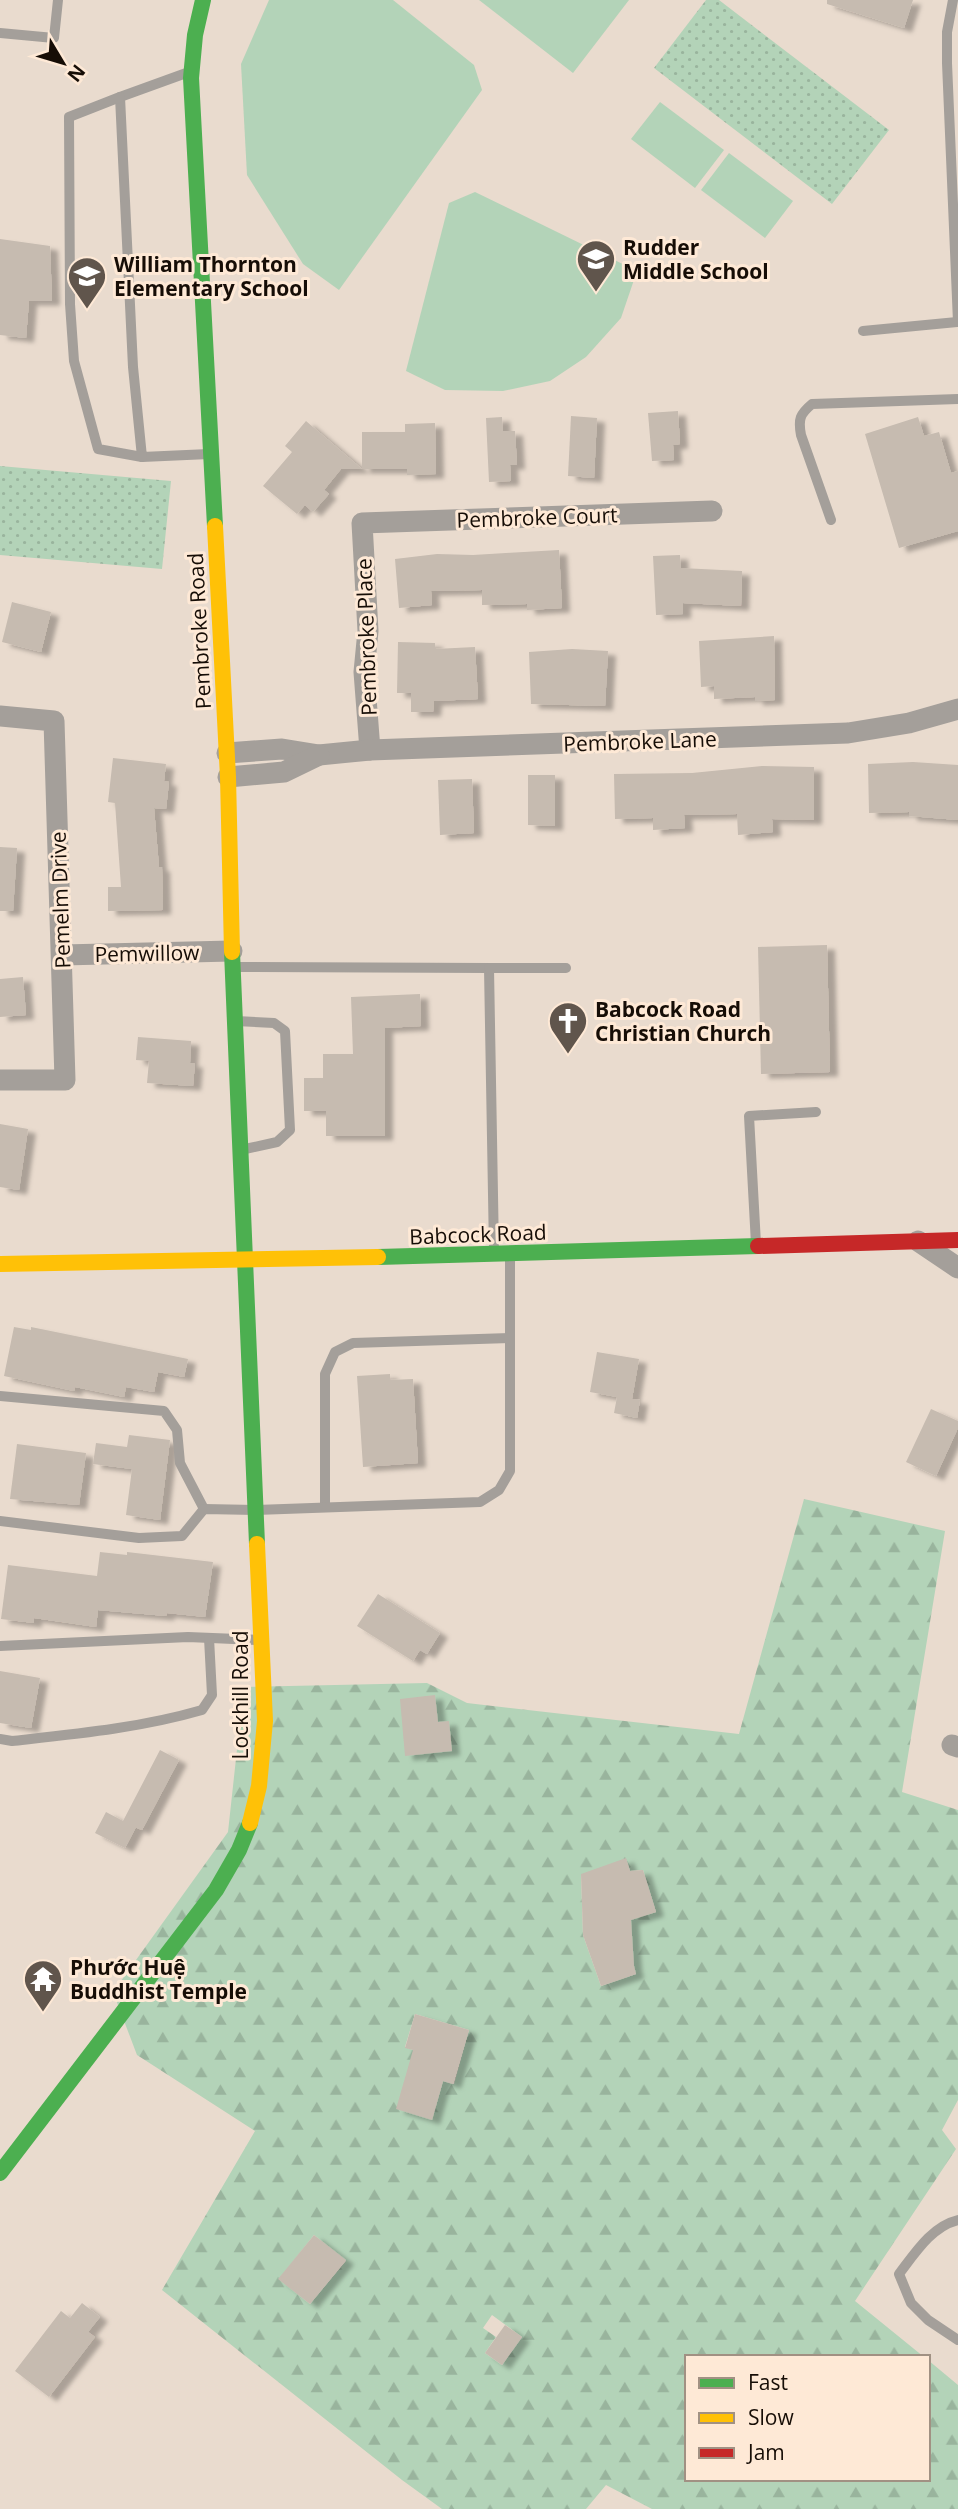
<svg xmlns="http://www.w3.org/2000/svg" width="958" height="2509" font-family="'Open Sans',sans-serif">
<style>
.grass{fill:#b3d3b8}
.forest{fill:url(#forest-firs);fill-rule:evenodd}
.park{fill:url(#park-dots)}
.building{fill:#c6bbb0;filter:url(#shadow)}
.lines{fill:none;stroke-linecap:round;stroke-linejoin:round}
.lane{stroke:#a49f9a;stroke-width:10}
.street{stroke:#a49f9a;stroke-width:21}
.fast{stroke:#4caf50;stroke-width:16}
.slow{stroke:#ffc107;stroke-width:16}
.jam{stroke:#c62828;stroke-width:16}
.labels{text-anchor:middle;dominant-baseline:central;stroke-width:6;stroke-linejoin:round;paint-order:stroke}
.poi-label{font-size:21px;font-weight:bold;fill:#160d06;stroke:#fee9d6;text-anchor:start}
.street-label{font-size:21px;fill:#160d06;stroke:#fee9d6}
</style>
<defs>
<pattern id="forest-firs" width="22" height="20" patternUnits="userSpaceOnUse" patternTransform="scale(1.75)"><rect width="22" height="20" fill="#b3d3b8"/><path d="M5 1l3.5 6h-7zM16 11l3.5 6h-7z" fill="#99b49d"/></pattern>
<pattern id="park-dots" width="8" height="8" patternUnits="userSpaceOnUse" patternTransform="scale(1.75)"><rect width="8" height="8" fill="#b3d3b8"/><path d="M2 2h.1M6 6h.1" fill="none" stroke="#99b49d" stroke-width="1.8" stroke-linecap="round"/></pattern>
<filter id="shadow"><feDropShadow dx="8" dy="4.5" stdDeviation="2" flood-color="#0004"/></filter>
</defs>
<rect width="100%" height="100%" fill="#e9dbce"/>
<g class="grass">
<path d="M269 0H393L474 65 482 90 339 290 303 264 247 175 241 64Z"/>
<path d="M479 0H629L573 73Z"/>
<path d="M660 102 724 150 695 188 631 139Z"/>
<path d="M729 153 793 201 765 238 701 190Z"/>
<path d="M475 192 637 271 621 318 586 357 550 381 503 391 445 390 406 371 449 203Z"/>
</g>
<path class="forest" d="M804 1499 945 1531 902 1792 958 1810V2100L942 2130 956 2149 855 2301 924 2357H687V2479H928V2360L958 2385V2509H652L606 2485 586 2509H442L402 2480 162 2290 255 2131 137 2055 113 1992 228 1832 239 1731 241 1687 427 1683 467 1703 739 1734ZM626 1859 630 1871 643 1870 656 1912 610 1926 636 1974 601 1986 583 1935 581 1875ZM415 2014 469 2030 454 2084 443 2081 432 2119 413 2050 405 2047ZM314 2235 346 2261 310 2304 279 2279ZM492 2315 522 2337 502 2365 485 2353 496 2337 483 2328Z"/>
<g class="park">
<path d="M706 0H719L889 130 832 204 654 68Z"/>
<path d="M0 466 171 481 162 569 0 555Z"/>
</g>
<g class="building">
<path d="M827 0H913L904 28 827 4Z"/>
<path d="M0 239 50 246 52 301H29L26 338 0 335Z"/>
<path d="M678 411 680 444 673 445 674 460 652 461 648 413Z"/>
<path d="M571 416 597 418 594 478 568 476Z"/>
<path d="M502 417 503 431H515L517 465H510L511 481 489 482 486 418Z"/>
<path d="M918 417 924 436 939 432 951 473 958 471V531L899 548 865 434Z"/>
<path d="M306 421 362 469H341L324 490 329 494 313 512 305 505 297 514 263 486 292 452 285 446Z"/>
<path d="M435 423 436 474 407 475V469H362V432H405V424Z"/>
<path d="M559 550 562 608 527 610V604L482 605V590L431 591 432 605 399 608 395 559 437 554 473 555Z"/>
<path d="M680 555 681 568 742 571 741 606 683 603V614L656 615 653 556Z"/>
<path d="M12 602 51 612 41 652 2 642Z"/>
<path d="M774 636 775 700 755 701V697L714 699V686L701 687 699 641Z"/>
<path d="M398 642 435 643V649L475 647 478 699 434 701 433 712H411V693H397Z"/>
<path d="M572 649 608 651 605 706 531 704 529 652Z"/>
<path d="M113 758 166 764 164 781 169 782 166 809 154 808 159 867H162L163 910 108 911V887H121L115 803 108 802Z"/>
<path d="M913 762 958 765V820L909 816V812L869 813 868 764Z"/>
<path d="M762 766 814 767V820L772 819 773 832 738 835 737 814 684 815 685 828 653 830V818L615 819 614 774 692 773Z"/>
<path d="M528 775H555V826L528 825Z"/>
<path d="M472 779 474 833 440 835 438 780Z"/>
<path d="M0 847 17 848 13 911H0Z"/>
<path d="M827 945 830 1072 761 1074 758 947Z"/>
<path d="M23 977 26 1015 0 1017V979Z"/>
<path d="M420 994 421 1026 385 1028V1136H326V1111H304V1078H323V1054H353L351 997Z"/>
<path d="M138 1037 191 1041 190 1063H195L193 1086 147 1083 149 1061 136 1060Z"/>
<path d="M0 1124 28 1129 19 1190 0 1187Z"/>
<path d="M14 1327 31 1330V1327L188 1359 184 1377 158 1372 154 1392 126 1387 124 1397 75 1387 74 1391 4 1376Z"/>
<path d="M597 1352 639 1359 632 1399 640 1400 637 1418 614 1413 617 1397 590 1392Z"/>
<path d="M390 1374V1380L413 1379 418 1463 363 1467 357 1376Z"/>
<path d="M931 1409 958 1421V1428L936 1476 906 1462Z"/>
<path d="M129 1435 170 1440 160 1520 126 1515 132 1469 93 1464 96 1443 127 1447Z"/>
<path d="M17 1444 86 1453 79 1505 10 1499Z"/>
<path d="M100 1552 127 1555V1552L213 1562 205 1617 167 1613 166 1616 98 1610 96 1627 34 1618V1623L1 1619 8 1565 97 1576Z"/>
<path d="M378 1594 440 1633 427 1654 420 1650 413 1661 357 1626Z"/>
<path d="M0 1671 40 1678 31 1728 0 1723Z"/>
<path d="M435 1695 438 1722 449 1721 452 1751 405 1756 400 1699Z"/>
<path d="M160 1750 179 1760 142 1830 132 1826 136 1827 125 1848 95 1833 106 1812 123 1821Z"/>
<path d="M626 1858 630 1871 643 1870 656 1912 631 1920 634 1966 636 1974 601 1986 583 1935 581 1874Z"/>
<path d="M415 2014 469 2030 453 2084 443 2081 432 2120 396 2109 413 2050 405 2048Z"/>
<path d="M314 2235 346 2260 310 2304 278 2279Z"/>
<path d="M82 2303 100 2317 88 2332 95 2337 49 2397 15 2371 61 2311 70 2318Z"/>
<path d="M505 2325 522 2337 502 2365 485 2353Z"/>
</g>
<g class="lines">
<g class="lane">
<path d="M953 0 947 32V63L958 322"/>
<path d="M0 33 54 38 58 0"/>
<path d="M189 72 120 97 133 367 142 457 209 454"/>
<path d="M120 97 69 117 70 304 74 361 98 449 142 457"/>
<path d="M863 331 957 322"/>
<path d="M831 520 801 435C798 419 800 414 812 404L958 399"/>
<path d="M235 967 489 968 494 1251"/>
<path d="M489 968H566"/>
<path d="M236 1021 274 1023 285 1031 290 1130 277 1142 245 1149"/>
<path d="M756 1244 749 1116 816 1112"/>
<path d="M0 1396 164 1411 177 1430 180 1463 204 1509"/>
<path d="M325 1507V1374L335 1352 353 1343 510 1338"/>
<path d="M0 1521 139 1538 182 1536 204 1509 256 1510 480 1502 499 1490 510 1471V1256"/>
<path d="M0 1646 188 1637 259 1640"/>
<path d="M0 1739 12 1741C76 1734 140 1728 202 1710L212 1695 209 1638"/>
<path d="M958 2220C932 2226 915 2253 899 2274L911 2303 928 2320 958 2340"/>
</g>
<g class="street">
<path d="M0 716 54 721 65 1080H0"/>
<path d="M370 750 364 672 368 631 362 523 712 511"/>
<path d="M227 753 282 749 319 755 370 750 848 733 909 723 958 709"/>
<path d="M228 777 284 772 319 755"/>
<path d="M62 955 232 951"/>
<path d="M918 1241 958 1268"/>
<path d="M952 1745 958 1747"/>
</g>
<g class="fast">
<path d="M203 0 195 35 191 78 215 526"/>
<path d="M232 952 257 1544"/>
<path d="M378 1257 758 1246"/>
<path d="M0 2173 216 1890 239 1850 250 1823"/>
</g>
<g class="slow">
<path d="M215 526 228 777 232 952"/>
<path d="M0 1264 378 1257"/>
<path d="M250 1823 259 1786 265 1721 257 1544"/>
</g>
<path class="jam" d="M758 1246 958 1240"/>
</g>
<defs>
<g id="school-pin" transform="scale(2.0125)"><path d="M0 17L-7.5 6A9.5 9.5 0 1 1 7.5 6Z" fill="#60554c" stroke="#fee9d6"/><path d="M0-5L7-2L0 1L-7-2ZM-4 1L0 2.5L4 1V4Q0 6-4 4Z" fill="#fff"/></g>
<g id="church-pin" transform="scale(2.0125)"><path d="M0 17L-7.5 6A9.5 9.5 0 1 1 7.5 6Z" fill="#60554c" stroke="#fee9d6"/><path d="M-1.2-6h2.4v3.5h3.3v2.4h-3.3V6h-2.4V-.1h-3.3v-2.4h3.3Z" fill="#fff"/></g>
<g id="temple-pin" transform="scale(2.0125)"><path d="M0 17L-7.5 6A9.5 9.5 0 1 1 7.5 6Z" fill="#60554c" stroke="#fee9d6"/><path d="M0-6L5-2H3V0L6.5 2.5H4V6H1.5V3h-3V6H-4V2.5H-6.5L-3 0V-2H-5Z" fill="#fff"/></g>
</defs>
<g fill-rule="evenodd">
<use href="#school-pin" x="596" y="259"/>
<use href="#school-pin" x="87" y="276"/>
<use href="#church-pin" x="568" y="1021"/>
<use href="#temple-pin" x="43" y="1979"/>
</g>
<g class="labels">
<g class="poi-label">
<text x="623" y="247">Rudder<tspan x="623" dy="24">Middle School</tspan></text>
<text x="114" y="264">William Thornton<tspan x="114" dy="24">Elementary School</tspan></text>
<text x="595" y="1009">Babcock Road<tspan x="595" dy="24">Christian Church</tspan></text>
<text x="70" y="1967">Phước Huệ<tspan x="70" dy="24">Buddhist Temple</tspan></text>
</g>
<g class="street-label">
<text transform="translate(537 517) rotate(-2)">Pembroke Court</text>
<text transform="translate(199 631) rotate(-93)">Pembroke Road</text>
<text transform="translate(366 637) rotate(-92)">Pembroke Place</text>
<text transform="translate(640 741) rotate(-2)">Pembroke Lane</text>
<text transform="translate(60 900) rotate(-92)">Pemelm Drive</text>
<text transform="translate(147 953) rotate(-1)">Pemwillow</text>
<text transform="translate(478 1234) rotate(-2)">Babcock Road</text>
<text transform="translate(240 1695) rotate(-90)">Lockhill Road</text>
</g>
</g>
<rect x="685" y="2355" width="245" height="126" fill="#fee9d6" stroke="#a19183" stroke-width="2"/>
<rect x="699" y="2378" width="35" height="10" fill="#4caf50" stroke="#a19183" stroke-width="2"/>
<text x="748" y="2390" font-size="21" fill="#160d06">Fast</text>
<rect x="699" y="2413" width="35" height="10" fill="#ffc107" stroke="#a19183" stroke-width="2"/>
<text x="748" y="2425" font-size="21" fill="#160d06">Slow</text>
<rect x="699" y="2448" width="35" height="10" fill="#c62828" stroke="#a19183" stroke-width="2"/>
<text x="748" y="2460" font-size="21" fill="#160d06">Jam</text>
<g transform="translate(63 63) rotate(128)" stroke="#fee9d6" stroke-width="5" paint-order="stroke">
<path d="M0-5L12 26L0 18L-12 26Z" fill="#160d06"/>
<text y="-10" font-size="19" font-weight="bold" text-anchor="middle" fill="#160d06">N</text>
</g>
</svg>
